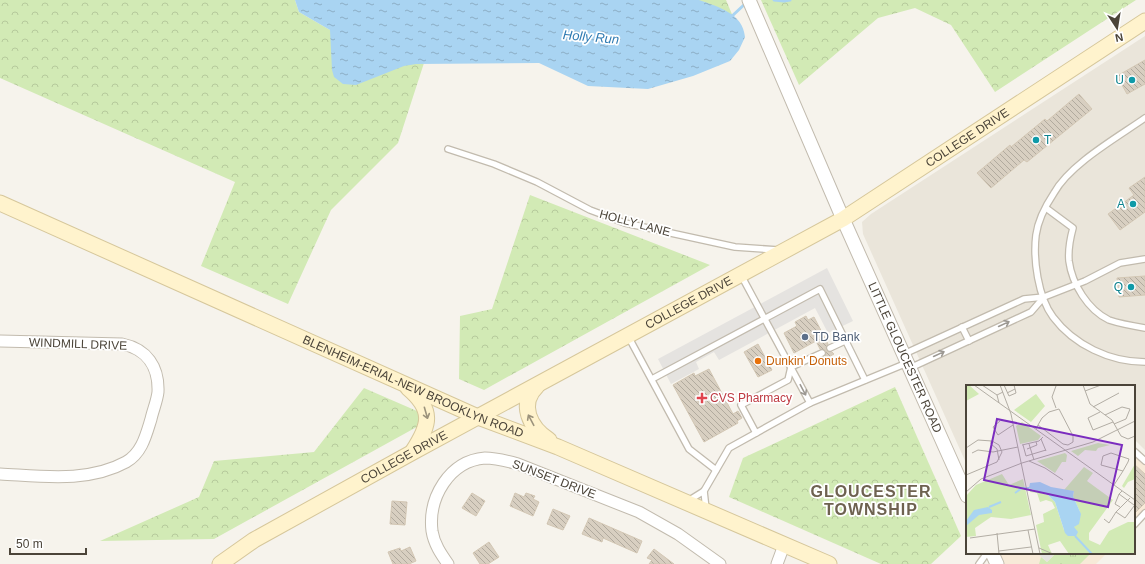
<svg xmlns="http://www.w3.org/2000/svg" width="1145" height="564" font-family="Arial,sans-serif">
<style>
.residential{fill:#eae5da}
.commercial{fill:#f7ead8}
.grass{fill:url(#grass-tufts)}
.forest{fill:url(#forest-crowns)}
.parking{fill:#e5e3e0}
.water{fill:url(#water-ripples)}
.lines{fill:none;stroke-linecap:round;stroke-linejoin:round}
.stream{stroke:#a9d4f2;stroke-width:3}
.building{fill:url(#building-back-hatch);stroke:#d3c7b4}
.service-casing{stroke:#c2bbae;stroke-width:8}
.minor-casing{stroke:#c2bbae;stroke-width:13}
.tertiary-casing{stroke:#c2bbae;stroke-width:15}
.secondary-casing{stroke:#d6c79b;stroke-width:17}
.service{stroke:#fff;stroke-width:5.5}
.minor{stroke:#fff;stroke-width:11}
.tertiary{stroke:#fff;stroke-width:13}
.secondary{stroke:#fff3cd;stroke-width:15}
.oneway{stroke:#9c9892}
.oneway2{stroke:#9c937c}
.culture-dot{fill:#0f9aa8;stroke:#fff;stroke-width:1.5}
.service-dot{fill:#5c6f8a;stroke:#fff;stroke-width:1.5}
.food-dot{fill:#e8710a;stroke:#fff;stroke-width:1.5}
.health-dot{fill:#e0444e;stroke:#fff;stroke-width:1.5}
.labels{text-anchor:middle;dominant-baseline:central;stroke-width:3.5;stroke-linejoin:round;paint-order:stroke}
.culture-label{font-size:12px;fill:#0d838f;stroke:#fff;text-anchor:end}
.street-label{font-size:12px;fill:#4b4439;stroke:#fff}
.service-label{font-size:12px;fill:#4e5e75;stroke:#fff;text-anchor:start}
.food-label{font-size:12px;fill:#c56008;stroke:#fff;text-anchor:start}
.health-label{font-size:12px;fill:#be3a42;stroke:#fff;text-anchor:start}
.water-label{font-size:13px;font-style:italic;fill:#2e7ab2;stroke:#fff}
.district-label{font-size:16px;font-weight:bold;letter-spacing:1px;fill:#6e6250;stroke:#fff}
.inset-river{fill:none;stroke:#a9d4f2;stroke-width:2}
.inset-road{fill:none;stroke:#b2ada4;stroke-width:1}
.view{fill:#7b2cbf;fill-opacity:0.15;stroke:#7b2cbf;stroke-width:2}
.inset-edge{fill:none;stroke:#4b4439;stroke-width:2}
</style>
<defs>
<pattern id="grass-tufts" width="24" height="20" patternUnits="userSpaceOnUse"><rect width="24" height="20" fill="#d2eab5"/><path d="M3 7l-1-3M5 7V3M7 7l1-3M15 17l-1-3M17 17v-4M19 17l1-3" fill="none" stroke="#b6ca9c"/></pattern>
<pattern id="forest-crowns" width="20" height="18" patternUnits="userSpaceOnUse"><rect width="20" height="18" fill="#d2eab5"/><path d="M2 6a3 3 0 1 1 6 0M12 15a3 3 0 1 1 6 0" fill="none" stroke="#b6ca9c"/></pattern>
<pattern id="water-ripples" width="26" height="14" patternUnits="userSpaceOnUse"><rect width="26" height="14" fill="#a9d4f2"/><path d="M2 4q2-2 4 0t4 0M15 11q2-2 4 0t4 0" fill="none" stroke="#8caec5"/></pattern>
<pattern id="building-back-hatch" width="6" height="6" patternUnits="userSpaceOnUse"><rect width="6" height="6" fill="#d8cfc1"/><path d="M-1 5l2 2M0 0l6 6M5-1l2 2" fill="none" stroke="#b1aa9e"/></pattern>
</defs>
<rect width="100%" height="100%" fill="#f6f3ec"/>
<path class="residential" d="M1145 36V450L1134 439V386H967V465L863 234 862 222 871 214Z"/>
<g class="commercial">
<path d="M1134 451 1145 461V513L1134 525Z"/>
<path d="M992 553H1107L1096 564H997Z"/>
</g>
<path class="grass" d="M1056 553H1091L1080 564H1039L1041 557 1047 562Z"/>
<g class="forest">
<path d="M0 0H295L299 12 330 30 416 64 424 63 398 143 331 210 288 304 201 266 235 182 0 78Z"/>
<path d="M697 0H726L739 31Z"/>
<path d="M761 0H1136L995 92 951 25 915 8 878 18 799 85Z"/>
<path d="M530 195 710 265 484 390 459 379 460 316 492 309Z"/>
<path d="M895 387 961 536 931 564H881L729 497 743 458Z"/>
<path d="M364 388 433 418 214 539 100 541 199 497 214 461 314 452Z"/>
</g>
<g class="parking">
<path d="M827 268 853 321 828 333 815 308 719 360 714 352 696 362 699 369 671 384 658 359Z"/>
<path d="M1037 553H1056L1047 562Z"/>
</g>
<path class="water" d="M295 0H699C718 7 743 13 745 37L739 50 730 61 693 76 648 89 588 86 539 63 416 64 404 66 356 85 343 84 334 77 332 70 330 30 299 12Z"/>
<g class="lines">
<g class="stream">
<path d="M774 0 784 1 790 0"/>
<path d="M731 17 746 3"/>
</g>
</g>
<g class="building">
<path d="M1145 60V84L1127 94 1117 76Z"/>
<path d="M1079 94 1092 109 1027 162 1024 160 991 188 977 173 1010 145 1011 147 1045 119 1047 121Z"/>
<path d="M1145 177V212L1120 230 1108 214 1134 195 1129 188Z"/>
<path d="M1145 276V295L1119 297 1117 278Z"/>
<path d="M806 316 808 320 814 317 828 344 826 350 832 352 834 354 825 359 826 351 820 349 816 341 794 353 784 333 797 326 795 322Z"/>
<path d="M758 344 772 370 758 377 744 352Z"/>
<path d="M709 369 733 414 738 411 742 418 737 421 738 423 704 442 673 385 694 373 695 376Z"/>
<path d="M1134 464 1145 474V503L1134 514Z"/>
<path d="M472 493 485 501 476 516 462 508Z"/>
<path d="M515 493 524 497 526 493 535 496 533 499 539 502 533 516 510 506Z"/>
<path d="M392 501 407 502 405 525 390 524Z"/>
<path d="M553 509 570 516 563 530 547 524Z"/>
<path d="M589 518 642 541 637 553 603 538 602 542 582 534Z"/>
<path d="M489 542 499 557 488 564H480L473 553Z"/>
<path d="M410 547 416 561 409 564H393L388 552 400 548 401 551Z"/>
<path d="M654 549 674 564H649L652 560 647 558Z"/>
</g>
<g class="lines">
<g class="service-casing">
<g id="service">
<path d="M1145 118C1118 137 1070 164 1054 193 1046 205 1038 220 1036 235 1033 259 1038 297 1053 317 1074 345 1110 362 1145 362"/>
<path d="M448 149 494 164 537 182 590 210 625 223 735 247 778 250"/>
<path d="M1046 208 1073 228C1070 239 1068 250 1069 261 1072 284 1088 310 1109 320 1121 324 1133 326 1145 328"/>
<path d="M741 275 810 403"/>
<path d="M962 327 969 341"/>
<path d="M628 336 689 449 716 470"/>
<path d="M830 348 845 341"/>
<path d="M904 354 1024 299 1044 297 1085 281 1120 263 1145 259"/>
<path d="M910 368 1031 312 1044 297"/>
<path d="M652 379 820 289 865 380"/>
<path d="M756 433 741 405 788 380 791 367 822 353"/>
<path d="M1134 451 1145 461"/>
<path d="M704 491 729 448 810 403 907 363"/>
<path d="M688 501 704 491 706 509"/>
<path d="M1134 525 1145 513"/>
<path d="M979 564 987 553"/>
</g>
</g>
<g class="minor-casing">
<g id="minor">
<path d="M0 341 122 344C147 349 159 367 158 392 157 401 153 410 151 419 146 435 142 453 126 462 88 483 41 476 0 474"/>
<path d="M448 564C441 554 434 544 432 531 428 498 449 461 485 458 496 458 507 461 518 464L639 512 678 534 720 564"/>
<path d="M777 564 784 545"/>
</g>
</g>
<g class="tertiary-casing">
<g id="tertiary">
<path id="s1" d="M749 0 843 219 967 496"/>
<path d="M992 553 997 564"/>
</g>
</g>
<g class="secondary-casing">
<g id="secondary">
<path id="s2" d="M0 203 478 417 558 447 829 564"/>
<path d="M537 386C518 404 530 428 549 440"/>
<path d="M408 388C434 410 430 425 413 451"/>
<path id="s3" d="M220 564 254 540 413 452 843 219 1145 21"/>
</g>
</g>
<use href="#service" class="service"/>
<use href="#minor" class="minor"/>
<use href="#tertiary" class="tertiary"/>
<use href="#secondary" class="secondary"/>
</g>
<defs><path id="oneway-shaft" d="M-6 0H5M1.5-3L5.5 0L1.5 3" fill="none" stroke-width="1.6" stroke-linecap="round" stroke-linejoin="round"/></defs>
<g class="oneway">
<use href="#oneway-shaft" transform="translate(1004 324) rotate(-25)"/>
<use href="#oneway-shaft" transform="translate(939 354) rotate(-25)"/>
<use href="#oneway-shaft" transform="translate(803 390) rotate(62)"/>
</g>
<g class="oneway2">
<use href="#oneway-shaft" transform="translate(426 413) rotate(74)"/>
<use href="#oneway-shaft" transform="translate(531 420) rotate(-118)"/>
</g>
<g class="culture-dot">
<circle cx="1132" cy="80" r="4"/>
<circle cx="1036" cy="140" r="4"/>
<circle cx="1133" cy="204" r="4"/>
<circle cx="1131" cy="287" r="4"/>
</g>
<circle class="service-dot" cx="805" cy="337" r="4"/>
<circle class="food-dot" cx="758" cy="361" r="4"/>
<path class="health-dot" d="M700 392h4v4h4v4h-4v4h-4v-4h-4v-4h4z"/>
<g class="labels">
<g class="culture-label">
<text x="1124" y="80">U</text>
<text x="1044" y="140" text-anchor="start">T</text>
<text x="1125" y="204">A</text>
<text x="1123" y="287">Q</text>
</g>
<g class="street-label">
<text stroke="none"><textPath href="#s3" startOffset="861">COLLEGE DRIVE</textPath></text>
<text transform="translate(635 223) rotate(15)">HOLLY LANE</text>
<text stroke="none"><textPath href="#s3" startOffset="537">COLLEGE DRIVE</textPath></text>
<text transform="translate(78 344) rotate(2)">WINDMILL DRIVE</text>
<text stroke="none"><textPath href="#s1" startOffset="390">LITTLE GLOUCESTER ROAD</textPath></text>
<text stroke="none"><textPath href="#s2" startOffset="452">BLENHEIM-ERIAL-NEW BROOKLYN ROAD</textPath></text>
<text stroke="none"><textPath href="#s3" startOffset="213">COLLEGE DRIVE</textPath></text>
<text transform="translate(554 479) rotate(21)">SUNSET DRIVE</text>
</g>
<g class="service-label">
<text x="813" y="337">TD Bank</text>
</g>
<g class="food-label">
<text x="766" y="361">Dunkin' Donuts</text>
</g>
<g class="health-label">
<text x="710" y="398">CVS Pharmacy</text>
</g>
<g class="water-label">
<text transform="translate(591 37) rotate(5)">Holly Run</text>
</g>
<g class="district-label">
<text x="871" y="491">GLOUCESTER<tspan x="871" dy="18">TOWNSHIP</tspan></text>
</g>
</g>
<g transform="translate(966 385)">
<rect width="169" height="169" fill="#f6f3ec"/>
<path d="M0 0H3L13 9 0 16Z" fill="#d2eab5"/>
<path d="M70 9 79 21 65 37 48 25ZM56 37 75 51 72 55 54 59 50 41ZM132 58 144 60 132 63 130 66 119 65 112 71 105 66ZM99 68 101 70 100 77H96L89 88 71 76ZM169 79V94L162 97 158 103 156 101ZM118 82 127 88 121 96 147 115 123 148V155L134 160 143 146 162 137H169V169H103L94 156 82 160 86 169H76L70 140 78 137 77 129 89 123 86 117 80 115 74 117 71 108 64 107 63 101 67 106 82 110 89 117 98 145 108 142 114 127 107 111 108 106 98 105ZM36 89 43 100 57 94 65 130 45 134 25 132 9 143 10 151 0 152V111L10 100Z" fill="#d2eab5"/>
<path d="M74 97 85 102 108 106 107 111 115 129 113 139 108 142 112 147 110 151H102L99 148 89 117 82 110 63 103 64 98ZM22 122 26 125V128L13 130 0 141V136L8 125Z" fill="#a9d4f2"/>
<path class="inset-river" d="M49 108 56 103H63M23 122 35 117M109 151 126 169"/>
<path class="inset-road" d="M8 0 169 115M16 0 31 10M34 0 45 29 74 169M38 0 43 11 50 8 49 4M117 0 124 19 146 35 155 51 162 54 169 51M119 6 135 0M41 8 49 4 48 0M33 18 31 10 37 7M127 22 153 8M90 23 86 12 90 1M134 27 122 33 127 45 147 37M139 30 156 22 164 24 160 34 148 39M34 36 27 42 32 50 47 40M70 44 72 40 76 33 83 27 93 24 107 51V57L102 60 97 59 72 40M75 54 80 66M25 56V59L31 64 33 75M63 59 68 75M56 60 73 56 77 52M57 60 60 71 80 65M0 63 12 55 26 56 33 60 36 67 31 77 0 90M61 64 71 60 70 57M6 68 12 65 27 67 52 62M63 76 79 83 97 95M148 100 157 86 162 77 163 74 145 68 137 71 135 80 157 86M156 106 153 109 168 120M0 107 15 94 56 78 127 57 169 36M153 109 149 119 154 122M164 113 150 127 159 133 168 121M138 134 143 138 150 127M62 145 67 169M31 148 33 169M4 153 69 144M73 163 87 169M33 166 65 162"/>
<path class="view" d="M31 34 156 60 142 122 18 95Z"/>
<rect width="169" height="169" class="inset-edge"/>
</g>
<g transform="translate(1117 28) rotate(168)" stroke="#ffffff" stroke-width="3" paint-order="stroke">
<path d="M0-3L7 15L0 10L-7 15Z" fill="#4b4439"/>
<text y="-6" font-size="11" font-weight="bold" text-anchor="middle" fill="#4b4439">N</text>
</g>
<path d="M10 548v6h76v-6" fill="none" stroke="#4b4439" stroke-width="2"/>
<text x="16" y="548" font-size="12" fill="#4b4439" stroke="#ffffff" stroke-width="3" paint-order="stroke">50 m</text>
</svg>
